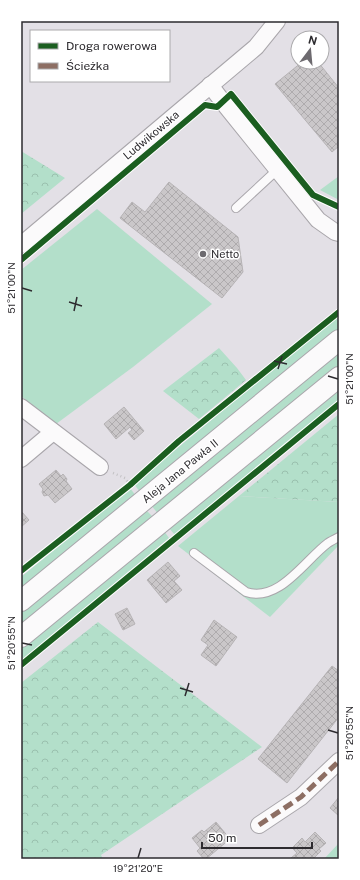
<svg xmlns="http://www.w3.org/2000/svg" width="360" height="880" font-family="'Public Sans',sans-serif">
<style>
.green{fill:#b3dfca}
.forest{fill:url(#forest-crowns)}
.building{fill:url(#building-cross-hatch);stroke:#b6b3b5}
.lines{fill:none;stroke-linecap:round;stroke-linejoin:round}
.service-casing{stroke:#a9a6ab;stroke-width:10}
.minor-casing{stroke:#a9a6ab;stroke-width:18}
.tertiary-casing{stroke:#a9a6ab;stroke-width:22}
.path{stroke:#c2c1c3;stroke-width:2.5;stroke-dasharray:1 3;stroke-linecap:butt}
.service{stroke:#fbfafb;stroke-width:8}
.minor{stroke:#fbfafb;stroke-width:16}
.tertiary{stroke:#fbfafb;stroke-width:20}
.quiet{stroke:#8d6e63;stroke-width:5;stroke-dasharray:10 5;stroke-linecap:butt}
.cycleway-casing{stroke:#fff;stroke-width:8}
.cycleway{stroke:#1b5e20;stroke-width:6}
.ticks{fill:none;stroke:#2d2b2f;stroke-width:1.5}
.poi-dot{fill:#6d6a6f;stroke:#fff;stroke-width:1.5}
.labels{text-anchor:middle;dominant-baseline:central;stroke-width:3;stroke-linejoin:round;paint-order:stroke}
.street-label{font-size:11px;fill:#2d2b2f;stroke:#fff}
.poi-label{font-size:11px;fill:#2d2b2f;stroke:#fff;text-anchor:start}
.neatline{fill:none;stroke:#2d2b2f;stroke-width:1.5}
.ticks-label{font-size:10px;text-anchor:middle;fill:#2d2b2f}
</style>
<defs>
<pattern id="forest-crowns" width="20" height="18" patternUnits="userSpaceOnUse"><rect width="20" height="18" fill="#b3dfca"/><path d="M2 6a3 3 0 1 1 6 0M12 15a3 3 0 1 1 6 0" fill="none" stroke="#9ac0ae"/></pattern>
<pattern id="building-cross-hatch" width="8" height="8" patternUnits="userSpaceOnUse"><rect width="8" height="8" fill="#cac7c9"/><path d="M0 0l8 8M0 8l8-8" fill="none" stroke="#aeabad"/></pattern>
</defs>
<rect width="100%" height="100%" fill="#e3e0e6"/>
<g class="green">
<path d="M339 176V200L320 190Z"/>
<path d="M97 209 212 304 133 367 56 424 21 396V270Z"/>
<path d="M339 316V329L140 492 134 484 291 354Z"/>
<path d="M339 351V367L159 515 151 505Z"/>
<path d="M339 387V400L175 535 168 527Z"/>
<path d="M130 488 136 496 21 590V577Z"/>
<path d="M239 496 339 502V545L270 617 178 546Z"/>
<path d="M146 510 154 518 21 627V611Z"/>
<path d="M164 531 169 538 21 661V648Z"/>
</g>
<g class="forest">
<path d="M21 151 65 178 21 214Z"/>
<path d="M219 348 237 368 246 380 199 419 163 391Z"/>
<path d="M339 414V502L239 496Z"/>
<path d="M98 622 262 747 101 855 103 859H21V683Z"/>
<path d="M339 843V859H324Z"/>
</g>
<g class="building">
<path d="M302 62H318L339 88V146L332 152 275 84Z"/>
<path d="M169 182 238 237 243 272 222 298 120 218 132 202 145 212Z"/>
<path d="M124 407 144 431 134 440 128 433 132 430 130 427 116 439 104 424Z"/>
<path d="M56 470 61 476 63 474 67 479 66 481 72 489 55 503 48 495 44 496 42 492 43 489 39 484Z"/>
<path d="M21 511 29 520 21 527Z"/>
<path d="M168 562 180 576 174 581 182 590 166 603 147 580Z"/>
<path d="M127 608 135 624 123 630 115 614Z"/>
<path d="M214 620 237 637 216 666 201 655 208 645 201 640Z"/>
<path d="M332 666 339 671V717L287 783 258 759Z"/>
<path d="M339 797V816L330 808Z"/>
<path d="M216 822 230 839 206 859H204L197 851 200 848 192 838 202 830 204 832Z"/>
<path d="M315 832 326 843 319 849 321 851 313 859H292L291 858 297 853 292 848 302 838 305 842Z"/>
</g>
<g class="lines">
<g class="service-casing">
<g id="service">
<path d="M236 208 277 170"/>
<path d="M194 553 246 592C279 603 305 560 328 543 331 541 335 539 339 537"/>
</g>
</g>
<g class="minor-casing">
<g id="minor">
<path d="M210 85 226 106 318 220 335 232 339 233"/>
<path d="M21 245 256 47 277 21"/>
<path d="M21 407 100 467"/>
<path d="M21 459 53 432"/>
<path d="M259 825 301 797 339 761"/>
</g>
</g>
<g class="tertiary-casing">
<g id="tertiary">
<path d="M21 601 339 340"/>
<path d="M21 637 339 377"/>
</g>
</g>
<path class="path" d="M113 473 125 478 130 485"/>
<use href="#service" class="service"/>
<use href="#minor" class="minor"/>
<use href="#tertiary" class="tertiary"/>
<path class="quiet" d="M259 825 301 797 339 761"/>
<g class="cycleway-casing">
<g id="cycleway">
<path d="M21 260 205 105 217 107 231 94 313 195 339 207"/>
<path d="M21 571 130 485 179 441 339 312"/>
<path d="M21 665 339 404"/>
</g>
</g>
<use href="#cycleway" class="cycleway"/>
</g>
<path class="ticks" d="M22 288 32 291M69 302 82 306M74 311 77 297M274 361 287 364M278 369 282 356M328 376 338 379M22 643 32 645M180 688 193 692M185 696 189 683M328 730 338 733M138 858 141 848"/>
<circle class="poi-dot" cx="203" cy="254" r="4"/>
<g class="labels">
<g class="street-label">
<text transform="translate(151 135) rotate(-40)">Ludwikowska</text>
<text transform="translate(180 471) rotate(-39)">Aleja Jana Pawła II</text>
</g>
<g class="poi-label">
<text x="211" y="254">Netto</text>
</g>
</g>
<rect width="360" height="880" fill="none" stroke="#ffffff" stroke-width="44"/>
<rect x="30" y="30" width="140" height="52" fill="#ffffff" stroke="#abaaac"/>
<rect x="38" y="43" width="20" height="6" fill="#1b5e20" stroke="#abaaac"/>
<text x="66" y="50" font-size="12" fill="#2d2b2f">Droga rowerowa</text>
<rect x="38" y="63" width="20" height="6" fill="#8d6e63" stroke="#abaaac"/>
<text x="66" y="70" font-size="12" fill="#2d2b2f">Ścieżka</text>
<g transform="translate(310 50) rotate(16)"><circle r="19" fill="#ffffff" stroke="#abaaac"/>
<path d="M0-3L7 15L0 10L-7 15Z" fill="#6d6a6f"/>
<text y="-6" font-size="11" font-weight="bold" text-anchor="middle" fill="#2d2b2f">N</text>
</g>
<path d="M202 842v6h110v-6" fill="none" stroke="#2d2b2f" stroke-width="2"/>
<text x="208" y="842" font-size="12" fill="#2d2b2f" stroke="#ffffff" stroke-width="3" paint-order="stroke">50 m</text>
<rect x="22" y="22" width="316" height="836" class="neatline"/>
<g class="ticks-label">
<text transform="translate(11 288) rotate(-90)" y="4">51°21'00"N</text>
<text transform="translate(349 379) rotate(-90)" y="4">51°21'00"N</text>
<text transform="translate(11 643) rotate(-90)" y="4">51°20'55"N</text>
<text transform="translate(349 733) rotate(-90)" y="4">51°20'55"N</text>
<text x="138" y="872">19°21'20"E</text>
</g>
</svg>
